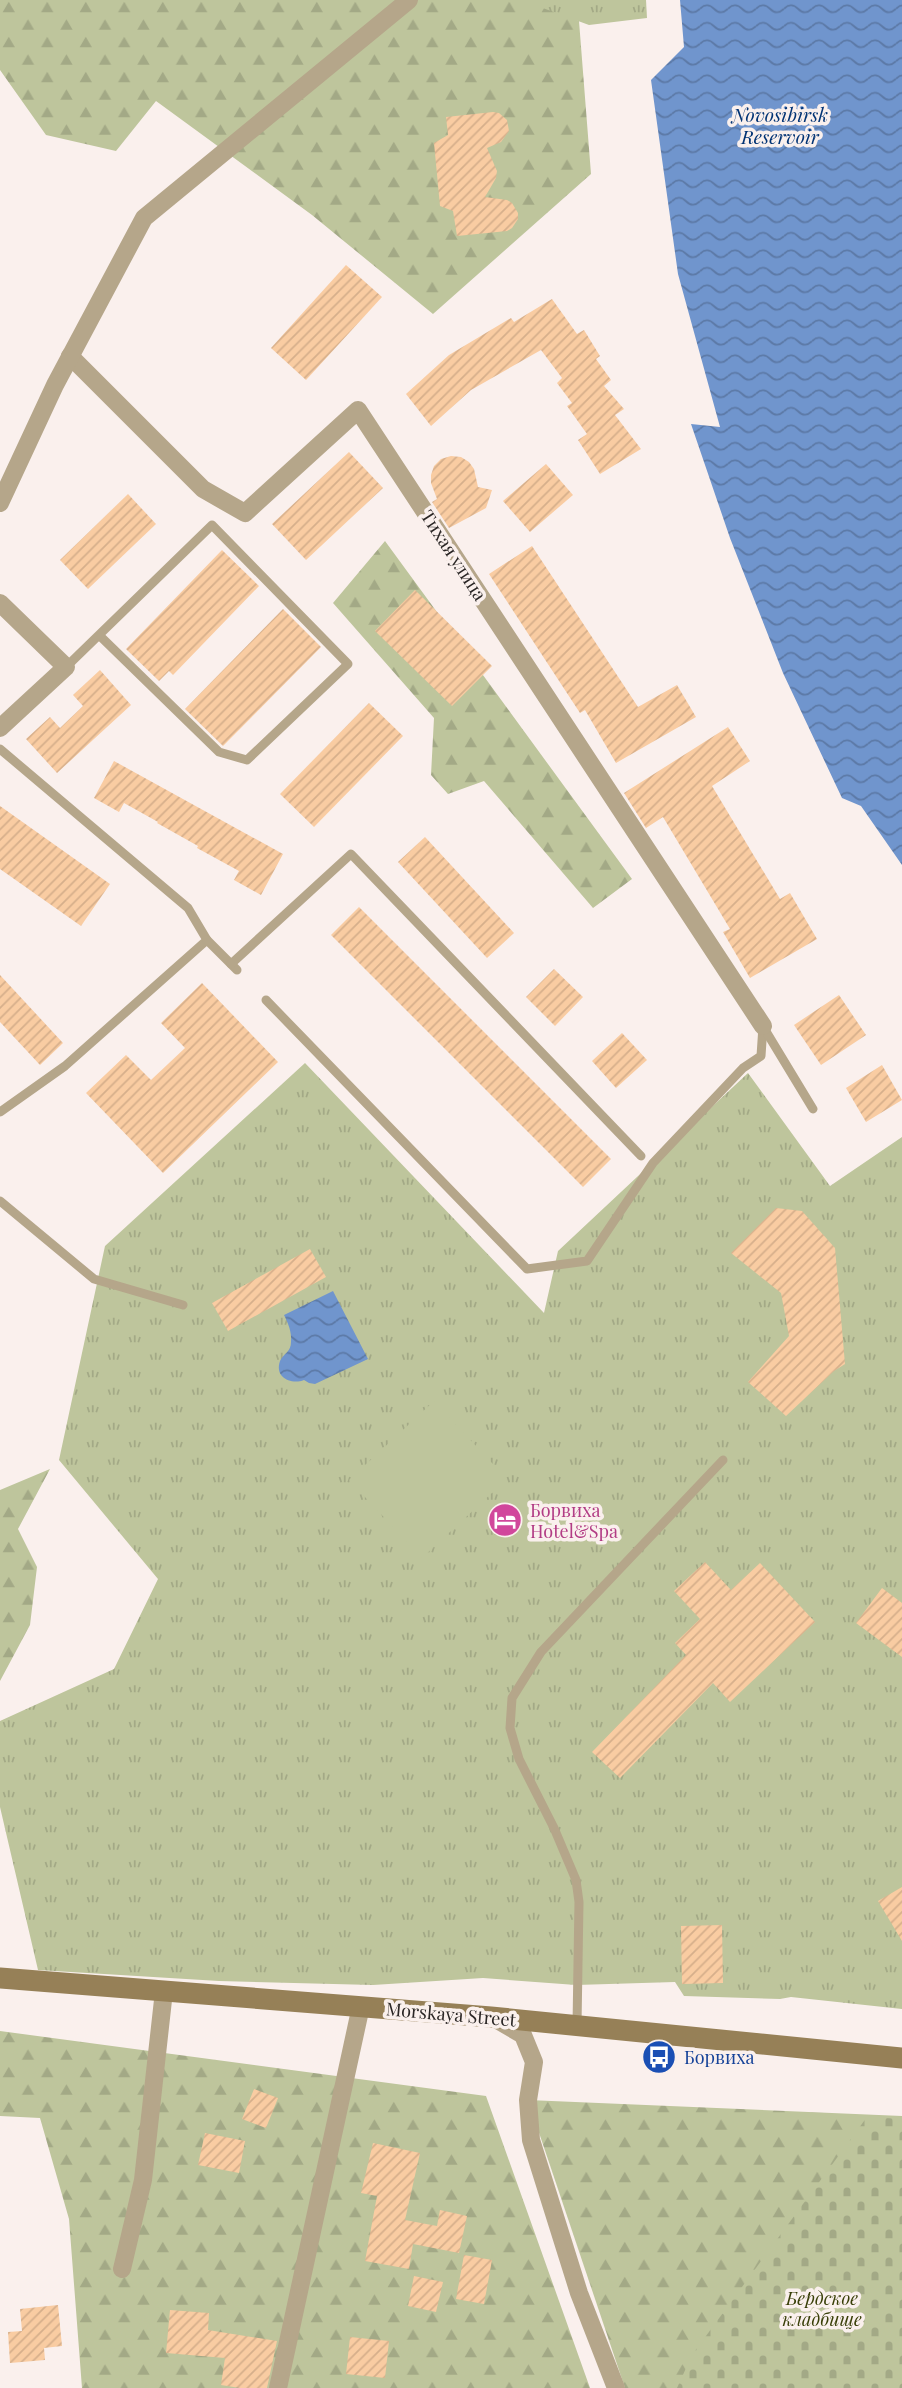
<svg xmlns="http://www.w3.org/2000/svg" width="902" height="2388" font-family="'Playfair Display',serif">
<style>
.forest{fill:url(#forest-firs)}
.cemetery{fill:url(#cemetery-stones)}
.park{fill:url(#park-tufts)}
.pitch{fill:#bec59c}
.water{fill:url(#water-waves)}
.building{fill:url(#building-hatch)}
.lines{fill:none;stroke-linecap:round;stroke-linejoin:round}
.lane{stroke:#b5a68a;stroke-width:9}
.street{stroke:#b5a68a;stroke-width:18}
.secondary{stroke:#968057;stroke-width:21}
.labels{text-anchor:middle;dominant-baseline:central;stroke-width:7;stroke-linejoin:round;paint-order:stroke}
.street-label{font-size:18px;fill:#2a2625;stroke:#faf0ed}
.hotel-label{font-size:18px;fill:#b23c85;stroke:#faf0ed;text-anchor:start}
.transit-label{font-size:18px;fill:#164399;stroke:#faf0ed;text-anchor:start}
.park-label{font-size:18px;font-style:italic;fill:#393f08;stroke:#faf0ed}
.water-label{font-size:19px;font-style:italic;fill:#023374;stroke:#faf0ed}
</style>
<defs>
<pattern id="forest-firs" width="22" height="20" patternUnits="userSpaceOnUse" patternTransform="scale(1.75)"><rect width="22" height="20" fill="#bec59c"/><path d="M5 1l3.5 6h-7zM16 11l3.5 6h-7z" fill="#a3a986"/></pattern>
<pattern id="cemetery-stones" width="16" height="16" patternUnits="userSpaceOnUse" patternTransform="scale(1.75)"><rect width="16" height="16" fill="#bec59c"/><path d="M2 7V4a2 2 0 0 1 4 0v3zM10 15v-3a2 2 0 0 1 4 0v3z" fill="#a3a986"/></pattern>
<pattern id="park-tufts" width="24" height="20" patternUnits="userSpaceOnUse" patternTransform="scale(1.75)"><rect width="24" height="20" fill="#bec59c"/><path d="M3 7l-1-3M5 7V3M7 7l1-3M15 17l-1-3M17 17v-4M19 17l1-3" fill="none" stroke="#a3a986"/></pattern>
<pattern id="water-waves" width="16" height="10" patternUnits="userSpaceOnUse" patternTransform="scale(1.75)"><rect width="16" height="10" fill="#7095cd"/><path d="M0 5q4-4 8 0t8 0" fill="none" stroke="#5c79a6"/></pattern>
<pattern id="building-hatch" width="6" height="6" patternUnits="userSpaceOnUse" patternTransform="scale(1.75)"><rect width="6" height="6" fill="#f9cca2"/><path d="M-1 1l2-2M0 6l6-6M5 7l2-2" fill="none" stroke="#d6af8b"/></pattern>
</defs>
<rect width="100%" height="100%" fill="#faf0ed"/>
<g class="forest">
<path d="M0 0H542L579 21 591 174 433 314 312 215 156 101 116 151 46 135 0 70Z"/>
<path d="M385 541 632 879 593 908 484 781 448 794 431 775 434 718 333 603Z"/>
<path d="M50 1469 18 1529 37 1567 30 1625 0 1681V1490Z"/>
<path d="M0 2031 486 2096 590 2388H82L69 2219 40 2118 0 2116Z"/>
<path d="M528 2100 902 2116V2388H625Z"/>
</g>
<path class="cemetery" d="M867 2117 902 2119V2388H677L692 2355Z"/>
<g class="park">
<path d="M521 0H646L647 18 589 25Z"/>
<path d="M305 1063 544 1313 558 1251 748 1073 830 1186 902 1137V2009L791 1997 780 1999 684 1996 675 1982 576 1985 483 1978 373 1985 219 1981 38 1970 0 1807V1721L114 1669 158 1579 59 1460 105 1246Z"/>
</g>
<path class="pitch" d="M434 1401 507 1479 422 1558 349 1480Z"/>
<g class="water">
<path d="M680 0H902V865L861 806 842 798 783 673 730 538 691 424 720 427 678 274 651 80 684 47Z"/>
<path d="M333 1291 368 1359 315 1384 309 1383 304 1380C292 1385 274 1378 280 1361 284 1353 291 1352 291 1342 292 1332 288 1323 284 1315Z"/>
</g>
<g class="building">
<path d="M493 112 499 113 507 120 509 131 501 142 487 148 497 171 496 178 485 197 507 200 512 203 518 213V219L512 228 507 231 457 236 453 211 440 206 434 143 448 135 446 117Z"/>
<path d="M346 265 382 297 306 380 271 348Z"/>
<path d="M552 299 577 334 584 330 600 356 596 359 611 380 604 386 624 409 615 415 641 449 600 474 578 440 587 434 567 406 572 403 557 383 562 378 541 350 471 390 431 426 406 394 449 355 511 318 514 322Z"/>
<path d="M349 452 383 488 306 560 272 524Z"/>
<path d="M451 456 461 457 469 462 474 469 478 487 492 490 486 508 449 528 432 502 437 499 431 483V475L434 466 441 459Z"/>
<path d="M546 464 573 495 530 532 503 501Z"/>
<path d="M128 494 156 524 88 589 60 560Z"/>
<path d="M532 546 638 707 677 685 696 717 616 763 585 710 580 713 489 574Z"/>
<path d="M222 550 259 586 173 675 169 671 159 681 126 649Z"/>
<path d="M415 590 492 666 452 706 375 631Z"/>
<path d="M283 609 321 647 223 746 185 709Z"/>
<path d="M100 670 131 705 57 773 26 739 50 717 60 728 83 706 73 695Z"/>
<path d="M369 703 403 736 314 827 280 794Z"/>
<path d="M728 727 750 761 712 786 780 899 790 893 817 939 750 978 723 932 730 929 663 817 646 828 624 793Z"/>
<path d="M114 761 283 854 261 895 234 880 239 871 197 848 198 846 157 823 158 822 124 803 119 812 94 798Z"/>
<path d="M0 806 110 884 81 926 0 869Z"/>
<path d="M425 837 514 933 487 958 398 862Z"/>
<path d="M359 907 611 1159 583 1187 331 935Z"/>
<path d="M554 969 583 997 555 1026 526 997Z"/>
<path d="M0 975 63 1043 40 1065 0 1022Z"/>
<path d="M202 983 278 1062 163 1173 86 1093 126 1055 151 1080 185 1048 161 1023Z"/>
<path d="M839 995 866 1035 821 1065 794 1025Z"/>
<path d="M622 1033 647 1060 616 1088 592 1061Z"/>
<path d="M882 1065 902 1100 866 1122 846 1088Z"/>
<path d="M776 1208 802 1211 835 1248 845 1364 834 1371 786 1416 748 1382 789 1336 781 1293 731 1253Z"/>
<path d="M310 1249 326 1277 228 1331 212 1303Z"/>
<path d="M705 1562 731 1590 760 1563 815 1622 730 1702 713 1683 620 1778 592 1752 686 1655 675 1643 700 1619 674 1591Z"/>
<path d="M882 1588 902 1603V1657L856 1623Z"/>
<path d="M902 1887V1941L878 1901Z"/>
<path d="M722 1925 723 1983 682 1984 681 1926Z"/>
<path d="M254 2089 278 2098 266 2128 242 2119Z"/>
<path d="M205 2133 245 2141 239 2173 198 2165Z"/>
<path d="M373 2143 420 2153 405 2220 437 2226 440 2210 467 2216 459 2253 413 2244 409 2269 365 2261 377 2196 361 2193Z"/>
<path d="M464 2255 492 2260 484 2304 456 2299Z"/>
<path d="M414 2276 443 2282 436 2312 408 2306Z"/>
<path d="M58 2305 62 2346 44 2348 45 2360 10 2363 8 2332 22 2331 20 2309Z"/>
<path d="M170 2310 209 2313 208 2330 277 2341 267 2388H240L221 2385 225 2358 166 2353Z"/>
<path d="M350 2337 389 2341 385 2378 346 2374Z"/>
</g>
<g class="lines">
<g class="lane">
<path d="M66 667 212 525 348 664 247 760 219 752 99 635"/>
<path d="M0 749 188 908 207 940 65 1066 0 1112"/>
<path d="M207 940 237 970"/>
<path d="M231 964 351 854 641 1156"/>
<path d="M266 1000 527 1269 587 1261 653 1163 743 1068 761 1056 763 1026"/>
<path d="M764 1028 813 1109"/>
<path d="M0 1201 94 1279 183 1305"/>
<path d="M577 2025 579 1902 576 1880 554 1828 519 1759 510 1728 512 1698 541 1652 723 1460"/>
</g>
<g class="street">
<path d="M70 356 203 489 245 513 358 410 763 1026"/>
<path d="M0 503 55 385 144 218 409 0"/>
<path d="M0 603 66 667 0 728"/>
<path d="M494 2018 523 2035 534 2062 528 2100 531 2140 579 2293 616 2388"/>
<path d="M122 2269 143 2180 164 1991"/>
<path d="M278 2388 361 2006"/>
</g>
<path class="secondary" d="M0 1978 491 2017 902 2058"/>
</g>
<defs>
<g id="hotel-disc" transform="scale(1.75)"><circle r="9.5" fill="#d1479c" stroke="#faf0ed"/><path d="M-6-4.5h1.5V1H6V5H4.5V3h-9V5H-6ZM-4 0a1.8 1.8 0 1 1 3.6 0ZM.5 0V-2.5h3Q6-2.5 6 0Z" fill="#fff"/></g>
<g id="bus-disc" transform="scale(1.75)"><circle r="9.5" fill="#1a4fb4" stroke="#faf0ed"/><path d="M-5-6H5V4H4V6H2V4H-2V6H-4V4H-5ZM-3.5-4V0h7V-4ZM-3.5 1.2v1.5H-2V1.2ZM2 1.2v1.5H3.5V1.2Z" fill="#fff"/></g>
</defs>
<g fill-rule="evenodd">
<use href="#hotel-disc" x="505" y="1520"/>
<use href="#bus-disc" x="659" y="2057"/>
</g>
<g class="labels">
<g class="street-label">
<text transform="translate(454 555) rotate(57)">Тихая улица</text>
<text transform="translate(451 2014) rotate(5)">Morskaya Street</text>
</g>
<g class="hotel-label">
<text x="530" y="1510">Борвиха<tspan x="530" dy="21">Hotel&amp;Spa</tspan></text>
</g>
<g class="transit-label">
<text x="684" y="2057">Борвиха</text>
</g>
<g class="park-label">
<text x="822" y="2298">Бердское<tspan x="822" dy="21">кладбище</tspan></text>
</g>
<g class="water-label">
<text x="780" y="114">Novosibirsk<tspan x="780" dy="22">Reservoir</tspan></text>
</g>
</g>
</svg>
